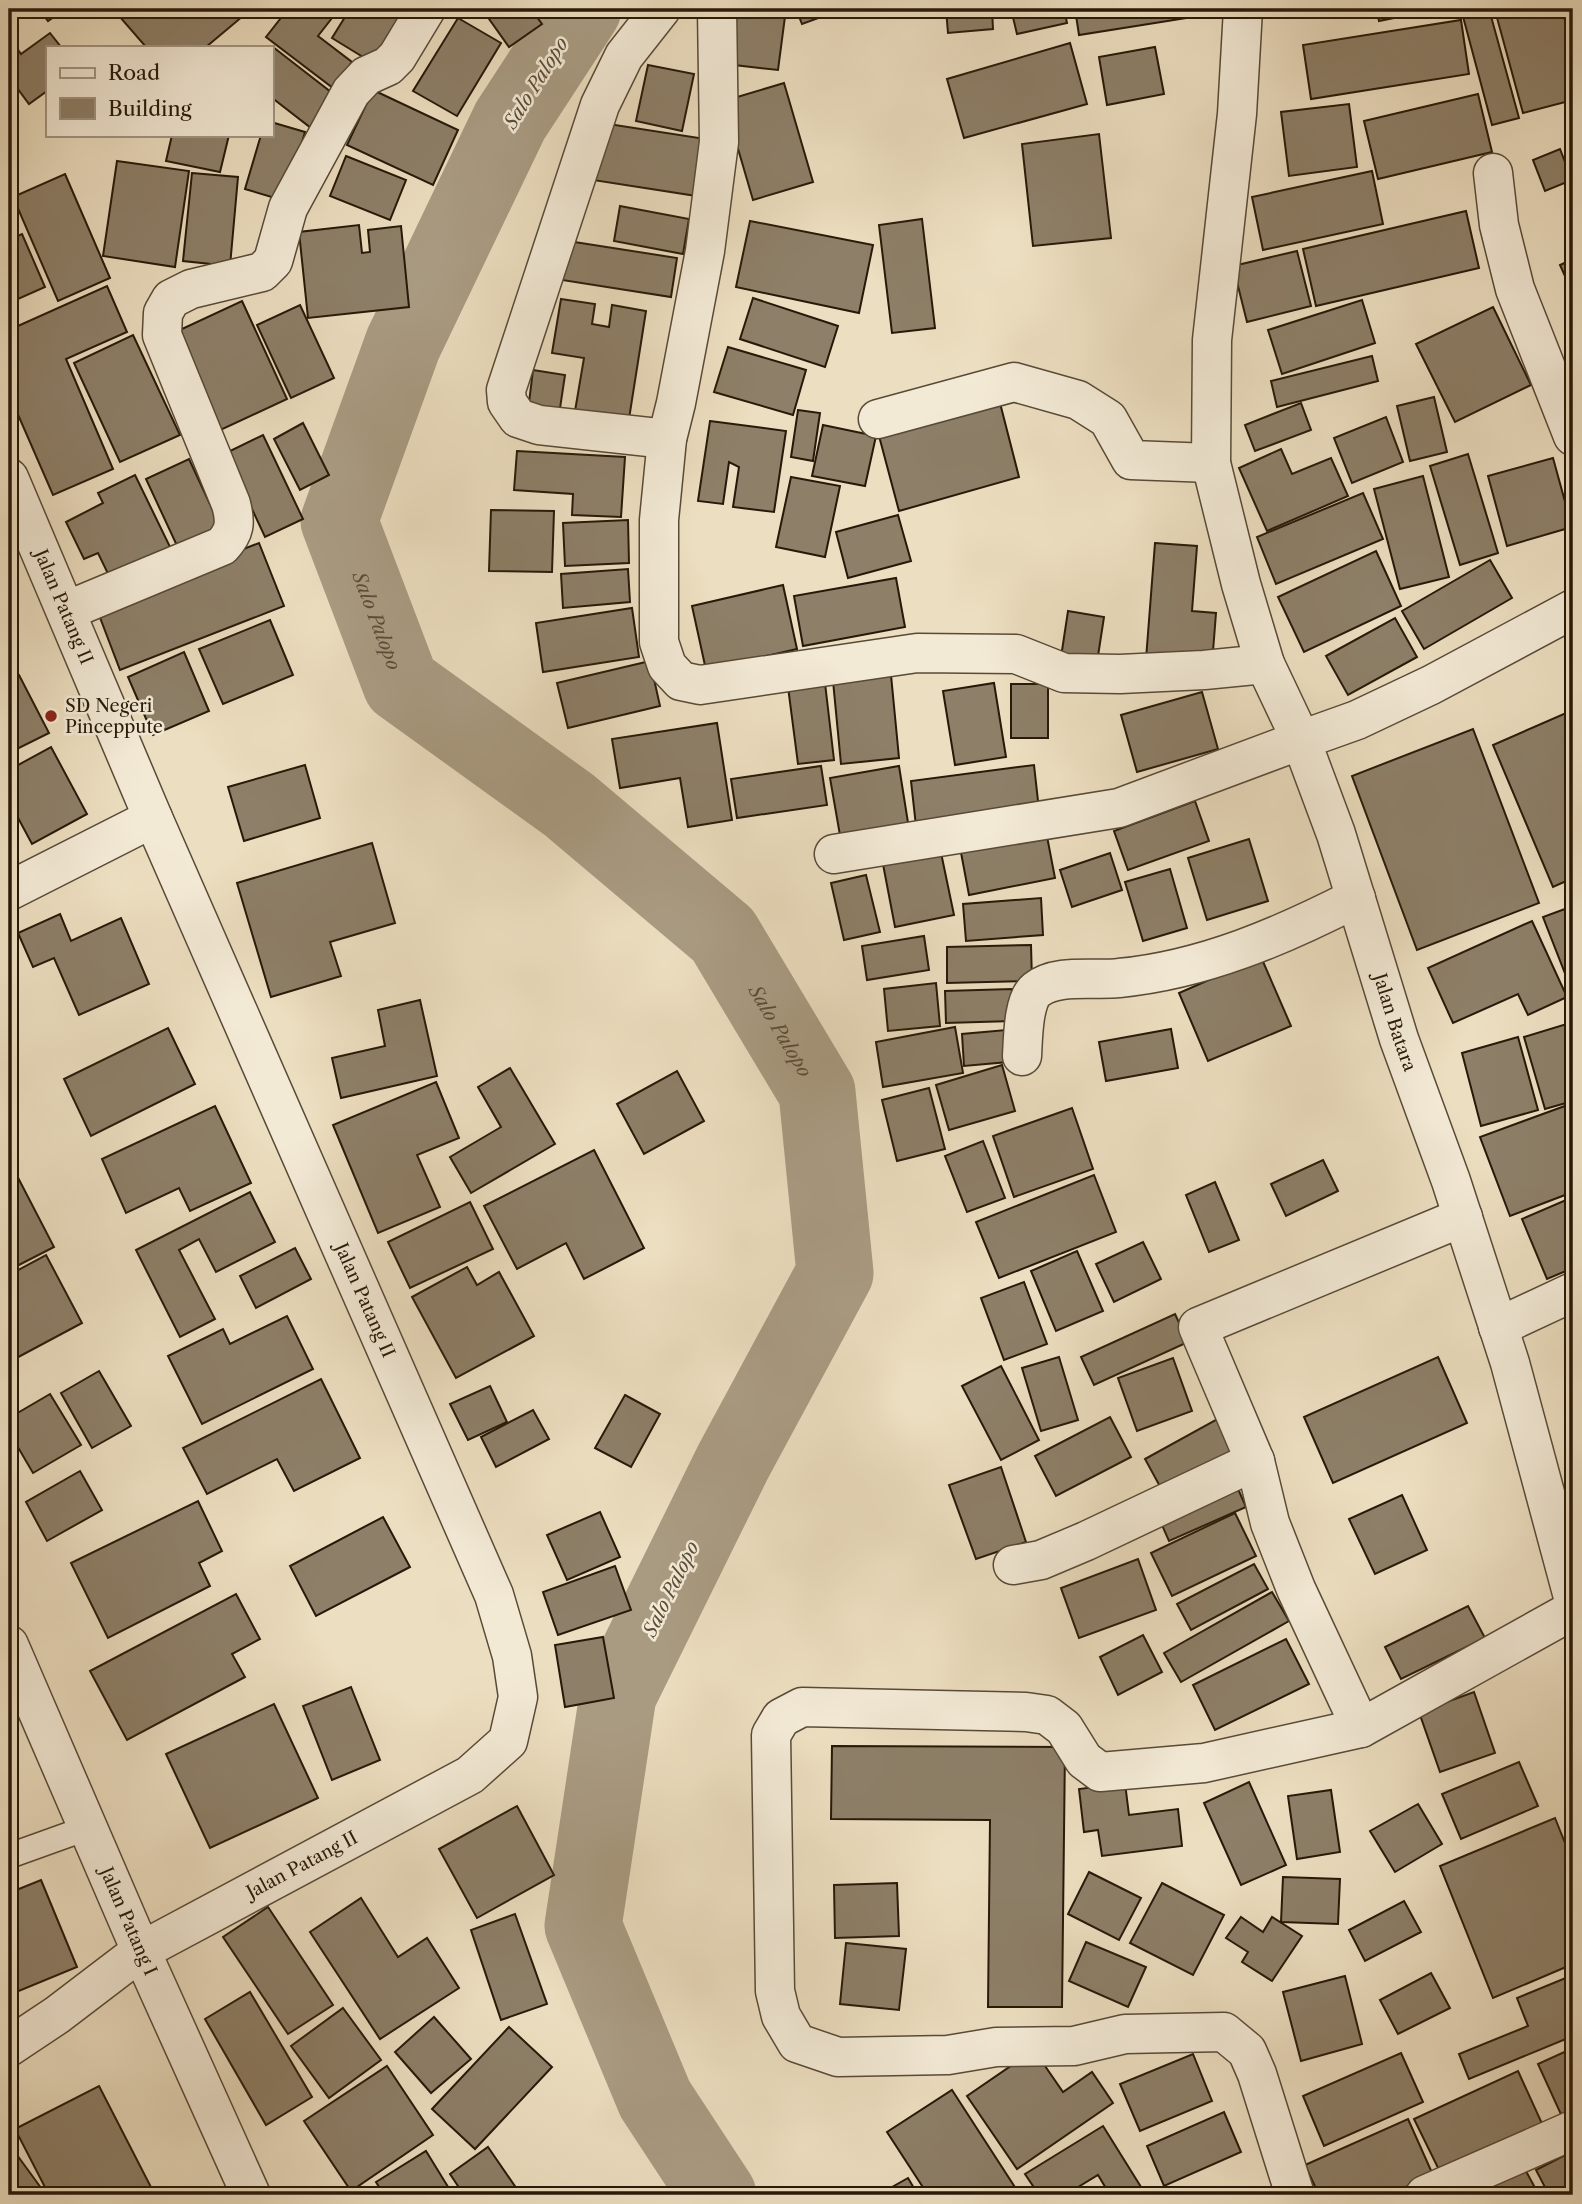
<svg xmlns="http://www.w3.org/2000/svg" width="1582" height="2204" font-family="'Libre Caslon Text',serif">
<style>
.lines{fill:none;stroke-linecap:round;stroke-linejoin:round}
.river{stroke:#a99b82;stroke-width:77}
.building{fill:#8d7f68;stroke:#271909;stroke-width:2}
.service-casing{stroke:#584a37;stroke-width:27}
.minor-casing{stroke:#584a37;stroke-width:41}
.tertiary-casing{stroke:#584a37;stroke-width:41}
.service{stroke:#f3ead6;stroke-width:24}
.minor{stroke:#f3ead6;stroke-width:38}
.tertiary{stroke:#f3ead6;stroke-width:38}
.poi-dot{fill:#8f2418;stroke:#f3ead6;stroke-width:2.5}
.labels{text-anchor:middle;dominant-baseline:central;stroke-width:5;stroke-linejoin:round;paint-order:stroke}
.street-label{font-size:18px;fill:#271909;stroke:#f3ead6}
.poi-label{font-size:18px;fill:#271909;stroke:#f3ead6;text-anchor:start}
.water-label{font-size:19px;font-style:italic;fill:#5b4d39;stroke:#f3ead6}
</style>
<rect width="100%" height="100%" fill="#ecdec0"/>
<filter id="stains"><feTurbulence type="fractalNoise" baseFrequency=".00286" numOctaves="4"/><feColorMatrix values="0 0 0 0 .2 0 0 0 0 .09 0 0 0 0 .02 0 0 0 .5 -.17"/></filter>
<radialGradient id="worn" r=".72"><stop offset=".6" stop-color="#630" stop-opacity="0"/><stop offset="1" stop-color="#630" stop-opacity=".3"/></radialGradient>
<g class="lines">
<path class="river" id="s1" d="M583 9 510 121 403 344 339 521 401 684 569 805 723 935 817 1092 835 1273 733 1462 618 1695 583 1926 655 2099 718 2195"/>
</g>
<g class="building">
<path d="M39 9H65L48 21Z"/>
<path d="M113 9H247L249 11 206 47H146Z"/>
<path d="M288 9H339L318 36 352 62 333 88 266 37Z"/>
<path d="M350 9H396L407 16 376 65 332 38Z"/>
<path d="M482 9H531L542 24 509 47Z"/>
<path d="M733 9H786L778 70 726 64Z"/>
<path d="M796 9H843L802 24Z"/>
<path d="M946 9H992L993 29 948 33Z"/>
<path d="M1011 9H1064L1067 23 1017 34Z"/>
<path d="M1075 9H1191L1193 17 1079 35Z"/>
<path d="M1376 9H1438L1379 21Z"/>
<path d="M1461 9H1489L1519 118 1492 125Z"/>
<path d="M1515 9H1562L1573 52V100L1523 113 1496 14Z"/>
<path d="M458 18 501 43 457 116 413 91Z"/>
<path d="M1461 20 1469 74 1311 99 1303 45Z"/>
<path d="M50 33 61 47H47V91L29 104 9 77V37L21 54Z"/>
<path d="M1070 43 1087 104 964 138 947 79Z"/>
<path d="M273 47 336 96 311 128 271 97Z"/>
<path d="M1155 47 1164 94 1107 105 1099 57Z"/>
<path d="M648 65 694 74 682 131 636 121Z"/>
<path d="M784 83 813 182 753 200 724 101Z"/>
<path d="M373 90 458 130 433 185 347 145Z"/>
<path d="M1478 94 1492 152 1378 179 1364 121Z"/>
<path d="M1349 104 1357 167 1289 176 1281 112Z"/>
<path d="M271 122 305 132 285 201 245 189 261 135H271Z"/>
<path d="M602 123 712 140 703 197 593 180Z"/>
<path d="M1099 134 1111 238 1033 246 1022 144Z"/>
<path d="M172 135H229L220 172 166 161Z"/>
<path d="M1560 149 1572 180 1545 191 1533 160Z"/>
<path d="M346 156 406 180 390 220 330 196Z"/>
<path d="M117 161 189 171 175 267 103 256Z"/>
<path d="M1372 171 1383 224 1263 250 1252 197Z"/>
<path d="M192 173 238 177 230 266 183 261Z"/>
<path d="M65 174 110 278 58 301 13 197Z"/>
<path d="M620 206 689 219 683 254 614 241Z"/>
<path d="M1466 211 1479 268 1316 306 1303 249Z"/>
<path d="M922 219 935 328 892 333 879 225Z"/>
<path d="M750 221 873 245 859 313 736 287Z"/>
<path d="M359 225 362 253 370 252 368 230 401 226 409 307 308 318 299 232Z"/>
<path d="M22 234 45 287 9 303V240Z"/>
<path d="M568 241 677 258 671 297 562 280Z"/>
<path d="M1297 251 1311 306 1247 322 1233 266Z"/>
<path d="M1573 259V294L1560 265Z"/>
<path d="M107 286 127 332 66 359 113 469 53 495 9 394V330Z"/>
<path d="M753 298 838 326 825 367 740 339Z"/>
<path d="M561 299 595 304 592 324 609 327 612 305 646 311 628 425 574 417 584 358 552 353Z"/>
<path d="M1362 300 1375 343 1282 374 1268 330Z"/>
<path d="M242 301 287 399 214 433 169 335Z"/>
<path d="M300 305 334 378 291 398 257 325Z"/>
<path d="M1493 307 1531 385 1455 422 1416 344Z"/>
<path d="M133 335 180 435 120 462 74 363Z"/>
<path d="M728 347 806 370 793 415 714 392Z"/>
<path d="M1372 356 1378 381 1277 407 1271 381Z"/>
<path d="M533 370 565 375 559 415 528 411Z"/>
<path d="M1434 397 1447 452 1410 461 1397 406Z"/>
<path d="M1000 403 1019 477 899 511 879 436Z"/>
<path d="M1301 403 1311 430 1255 451 1245 425Z"/>
<path d="M798 410 820 413 813 461 791 457Z"/>
<path d="M1386 417 1403 462 1352 483 1334 438Z"/>
<path d="M710 421 786 431 774 512 733 507 739 467 729 462 723 504 698 501Z"/>
<path d="M303 423 329 475 300 490 274 439Z"/>
<path d="M823 425 876 436 865 486 812 476Z"/>
<path d="M263 435 303 519 265 537 226 453Z"/>
<path d="M1281 449 1292 474 1331 458 1348 496 1267 531 1239 468Z"/>
<path d="M517 451 625 457 621 517 572 515 573 494 514 490Z"/>
<path d="M1468 454 1498 553 1460 565 1430 466Z"/>
<path d="M1553 458 1572 527 1507 546 1488 476Z"/>
<path d="M189 459 222 530 179 550 146 479Z"/>
<path d="M135 475 172 551 111 580 98 553 84 559 66 522 103 503 98 493Z"/>
<path d="M1423 476 1449 577 1400 589 1374 489Z"/>
<path d="M791 477 840 486 825 557 776 547Z"/>
<path d="M1363 493 1383 539 1276 584 1257 537Z"/>
<path d="M491 510 554 511 552 572 489 571Z"/>
<path d="M898 515 911 561 848 578 836 532Z"/>
<path d="M628 520 629 563 565 566 563 523Z"/>
<path d="M259 543 284 606 120 670 96 607Z"/>
<path d="M1155 543 1197 546 1192 611 1216 613 1212 664 1146 659Z"/>
<path d="M1376 551 1401 606 1304 652 1278 597Z"/>
<path d="M1490 560 1512 598 1424 649 1402 611Z"/>
<path d="M628 569 630 602 563 608 561 574Z"/>
<path d="M896 578 905 627 803 646 794 596Z"/>
<path d="M783 585 797 649 706 670 692 606Z"/>
<path d="M632 608 639 657 543 672 536 623Z"/>
<path d="M1068 611 1104 617 1096 669 1060 664Z"/>
<path d="M1395 618 1417 657 1348 695 1326 656Z"/>
<path d="M270 620 293 675 223 704 199 649Z"/>
<path d="M184 652 209 711 153 735 128 677Z"/>
<path d="M9 653 16 667 9 671Z"/>
<path d="M650 661 660 706 568 728 557 683Z"/>
<path d="M19 675 49 733 9 753V680Z"/>
<path d="M891 675 899 758 841 764 833 681Z"/>
<path d="M825 683 834 760 798 764 788 687Z"/>
<path d="M994 683 1006 757 955 765 943 691Z"/>
<rect x="1011" y="684" width="37" height="54"/>
<path d="M1202 692 1218 749 1137 772 1121 715Z"/>
<path d="M1573 710V878L1553 887 1493 745Z"/>
<path d="M717 723 732 820 688 827 680 778 620 788 612 739Z"/>
<path d="M1473 729 1539 903 1417 950 1352 776Z"/>
<path d="M51 747 87 814 32 844 9 801V770Z"/>
<path d="M305 765 320 818 244 841 228 787Z"/>
<path d="M1034 765 1039 810 916 826 911 781Z"/>
<path d="M821 766 827 805 737 818 731 779Z"/>
<path d="M899 766 909 829 841 841 830 778Z"/>
<path d="M1195 801 1209 841 1128 870 1114 831Z"/>
<path d="M1045 826 1055 878 969 895 959 842Z"/>
<path d="M1249 839 1268 901 1207 920 1188 858Z"/>
<path d="M372 843 395 923 330 942 341 976 271 997 237 883Z"/>
<path d="M940 848 954 915 895 927 882 859Z"/>
<path d="M1110 853 1122 890 1072 907 1060 870Z"/>
<path d="M1170 869 1187 928 1143 941 1125 882Z"/>
<path d="M866 875 880 932 844 940 831 883Z"/>
<path d="M1041 898 1043 935 966 941 963 904Z"/>
<path d="M1573 906V994L1543 917Z"/>
<path d="M60 914 71 941 121 918 149 984 79 1015 54 958 33 967 18 933Z"/>
<path d="M1532 921 1567 997 1528 1015 1518 994 1453 1023 1428 968Z"/>
<path d="M924 936 929 970 867 980 862 946Z"/>
<path d="M1031 945 1032 981 947 983V947Z"/>
<path d="M1261 957 1291 1026 1208 1061 1179 993Z"/>
<path d="M936 983 940 1026 888 1031 884 989Z"/>
<path d="M1012 989 1013 1021 946 1023 945 991Z"/>
<path d="M420 1000 437 1076 341 1098 332 1058 385 1046 378 1010Z"/>
<path d="M1573 1022V1101L1545 1109 1524 1037Z"/>
<path d="M955 1027 963 1073 883 1087 876 1042Z"/>
<path d="M168 1028 195 1084 91 1136 64 1079Z"/>
<path d="M1171 1029 1178 1068 1106 1081 1099 1042Z"/>
<path d="M1006 1030 1008 1062 964 1066 962 1034Z"/>
<path d="M1518 1037 1538 1110 1481 1126 1462 1053Z"/>
<path d="M1002 1065 1015 1111 949 1130 936 1085Z"/>
<path d="M510 1068 555 1144 471 1193 450 1157 501 1127 478 1087Z"/>
<path d="M677 1071 704 1121 644 1154 617 1104Z"/>
<path d="M436 1082 459 1138 417 1155 440 1207 378 1233 333 1125Z"/>
<path d="M929 1088 945 1149 897 1161 882 1100Z"/>
<path d="M1573 1103V1192L1510 1216 1480 1137Z"/>
<path d="M215 1106 251 1183 190 1211 179 1188 126 1213 102 1159Z"/>
<path d="M1072 1108 1093 1169 1014 1197 993 1136Z"/>
<path d="M983 1141 1005 1198 967 1212 945 1156Z"/>
<path d="M594 1150 644 1248 584 1279 566 1243 517 1269 484 1206Z"/>
<path d="M1323 1160 1338 1191 1286 1216 1271 1184Z"/>
<path d="M13 1168 54 1247 9 1270V1170Z"/>
<path d="M1094 1175 1116 1232 999 1278 976 1222Z"/>
<path d="M1215 1182 1239 1240 1209 1252 1186 1195Z"/>
<path d="M250 1192 275 1242 216 1272 199 1239 179 1250 215 1319 180 1337 136 1250Z"/>
<path d="M1573 1197V1268L1547 1279 1522 1219Z"/>
<path d="M470 1202 493 1249 410 1288 388 1242Z"/>
<path d="M1143 1242 1161 1279 1114 1302 1096 1264Z"/>
<path d="M295 1248 311 1279 256 1308 240 1276Z"/>
<path d="M1077 1251 1103 1311 1056 1331 1031 1271Z"/>
<path d="M46 1255 82 1323 9 1362V1275Z"/>
<path d="M467 1267 477 1285 499 1272 534 1336 456 1378 412 1297Z"/>
<path d="M1024 1282 1047 1344 1004 1360 981 1298Z"/>
<path d="M1175 1314 1188 1342 1094 1385 1081 1357Z"/>
<path d="M287 1316 313 1369 202 1424 168 1356 223 1329 230 1344Z"/>
<path d="M1059 1357 1078 1420 1041 1431 1022 1368Z"/>
<path d="M1438 1357 1467 1423 1333 1483 1304 1417Z"/>
<path d="M1173 1358 1192 1411 1137 1431 1118 1378Z"/>
<path d="M1001 1366 1039 1440 1001 1460 962 1386Z"/>
<path d="M99 1371 131 1426 92 1448 61 1393Z"/>
<path d="M321 1379 360 1458 294 1491 277 1459 207 1494 183 1448Z"/>
<path d="M490 1386 507 1422 468 1440 450 1404Z"/>
<path d="M50 1394 81 1445 33 1473 9 1432V1418Z"/>
<path d="M625 1395 660 1414 631 1467 595 1448Z"/>
<path d="M533 1410 549 1439 496 1467 481 1437Z"/>
<path d="M1110 1417 1131 1457 1056 1496 1035 1456Z"/>
<path d="M1221 1417 1239 1450 1163 1492 1145 1459Z"/>
<path d="M1001 1467 1026 1542 976 1559 949 1485Z"/>
<path d="M80 1471 102 1510 47 1541 26 1502Z"/>
<path d="M1235 1482 1246 1507 1169 1541 1158 1516Z"/>
<path d="M1402 1495 1427 1550 1375 1574 1349 1519Z"/>
<path d="M198 1501 222 1551 199 1563 210 1586 108 1638 71 1563Z"/>
<path d="M600 1512 620 1557 567 1580 547 1535Z"/>
<path d="M1235 1513 1256 1556 1172 1596 1151 1553Z"/>
<path d="M383 1517 410 1567 316 1616 290 1566Z"/>
<path d="M1138 1559 1156 1610 1079 1638 1061 1588Z"/>
<path d="M1254 1564 1268 1589 1191 1630 1177 1604Z"/>
<path d="M615 1566 631 1610 558 1635 543 1592Z"/>
<path d="M1272 1592 1289 1621 1181 1682 1164 1653Z"/>
<path d="M236 1594 260 1639 232 1654 245 1677 127 1740 90 1671Z"/>
<path d="M1468 1606 1485 1638 1401 1679 1385 1647Z"/>
<path d="M1143 1635 1162 1672 1118 1695 1100 1657Z"/>
<path d="M603 1637 614 1698 565 1707 555 1645Z"/>
<path d="M1286 1639 1309 1684 1215 1730 1193 1685Z"/>
<path d="M351 1687 380 1760 332 1780 303 1706Z"/>
<path d="M1474 1692 1495 1753 1440 1772 1419 1712Z"/>
<path d="M274 1704 318 1798 210 1848 166 1754Z"/>
<path d="M832 1746 1065 1747 1062 2007H988L990 1820 831 1819Z"/>
<path d="M1519 1762 1538 1806 1461 1839 1442 1794Z"/>
<path d="M1249 1782 1286 1865 1241 1885 1204 1803Z"/>
<path d="M1125 1783 1129 1815 1178 1809 1182 1846 1102 1856 1098 1830 1084 1832 1079 1789Z"/>
<path d="M1331 1790 1340 1852 1297 1859 1288 1796Z"/>
<path d="M1418 1804 1442 1844 1395 1872 1370 1831Z"/>
<path d="M517 1806 554 1875 477 1918 439 1849Z"/>
<path d="M1555 1818 1573 1863V1964L1493 1998 1440 1866Z"/>
<path d="M1089 1872 1141 1898 1119 1940 1068 1914Z"/>
<path d="M1283 1877 1340 1879 1338 1924 1281 1922Z"/>
<path d="M41 1880 77 1967 9 1995V1893Z"/>
<path d="M897 1883 899 1936 835 1938 834 1885Z"/>
<path d="M1162 1883 1224 1915 1193 1975 1130 1943Z"/>
<path d="M361 1898 398 1957 427 1938 459 1988 380 2039 310 1932Z"/>
<path d="M1404 1901 1421 1932 1365 1961 1349 1930Z"/>
<path d="M268 1907 333 2005 288 2034 223 1937Z"/>
<path d="M515 1914 547 2004 501 2020 471 1930Z"/>
<path d="M1241 1917 1263 1932 1272 1917 1302 1936 1272 1981 1242 1962 1248 1952 1226 1938Z"/>
<path d="M1086 1942 1146 1967 1128 2007 1069 1981Z"/>
<path d="M846 1943 906 1949 899 2010 840 2004Z"/>
<path d="M1431 1973 1450 2008 1398 2034 1380 2000Z"/>
<path d="M1573 1975V2036L1469 2079 1459 2054 1528 2026 1517 1998Z"/>
<path d="M1345 1976 1362 2044 1301 2061 1283 1992Z"/>
<path d="M250 1992 312 2097 266 2125 205 2019Z"/>
<path d="M343 2008 381 2060 329 2098 291 2046Z"/>
<path d="M434 2017 471 2059 431 2093 395 2052Z"/>
<path d="M509 2027 552 2067 475 2149 432 2109Z"/>
<path d="M1573 2048V2117L1564 2121 1538 2064Z"/>
<path d="M1034 2050 1063 2092 1092 2072 1113 2103 1017 2169 967 2096Z"/>
<path d="M1401 2053 1423 2102 1324 2146 1303 2096Z"/>
<path d="M1193 2054 1212 2101 1140 2131 1120 2084Z"/>
<path d="M387 2066 433 2135 351 2191 304 2121Z"/>
<path d="M1518 2071 1544 2128 1442 2176 1414 2119Z"/>
<path d="M99 2086 155 2195H49L15 2129Z"/>
<path d="M952 2090 1020 2195H928L887 2132Z"/>
<path d="M1224 2112 1241 2152 1164 2186 1147 2146Z"/>
<path d="M1408 2119 1433 2175 1388 2195H1319L1305 2165Z"/>
<path d="M1103 2126 1146 2195H1110L1098 2175 1065 2195H1039L1025 2174Z"/>
<path d="M9 2144 44 2192 40 2195H9Z"/>
<path d="M488 2147 521 2195H464L450 2174Z"/>
<path d="M426 2151 453 2195H384L376 2182Z"/>
<path d="M1573 2151V2195H1549L1536 2170Z"/>
<path d="M1521 2162 1539 2195H1496L1487 2180Z"/>
<path d="M908 2178 918 2195H878Z"/>
</g>
<g class="lines">
<g class="service-casing">
<path id="service" d="M9 1856 87 1828"/>
</g>
<g class="minor-casing">
<g id="minor">
<path d="M661 9 624 56 600 105 506 390 507 402 518 418 539 425 667 439"/>
<path d="M717 9 719 142 705 251 676 403 667 439 659 520V642L667 666 681 681 700 685 917 653 1016 654 1064 673 1120 674 1204 670 1265 664"/>
<path d="M1493 173 1499 225 1515 289 1573 436"/>
<path d="M878 419 1014 382 1078 400 1108 419 1131 460 1211 463"/>
<path id="s2" d="M9 478 153 818 494 1595 512 1656 518 1697 508 1741 470 1775 141 1951 57 2015 9 2047"/>
<path d="M66 611 222 546C235 532 236 523 231 504L162 335 163 313 171 299 191 289 262 272 273 261 288 208 351 92 366 76 388 66 397 57 426 9"/>
<path d="M834 854 1119 808 1301 740 1265 664 1241 584 1211 463 1212 340 1237 114 1243 9"/>
<path d="M9 891 153 818"/>
<path d="M1022 1056C1023 1040 1023 1000 1036 990 1057 973 1094 981 1119 978 1203 970 1282 936 1356 898"/>
<path d="M1498 1327 1573 1292"/>
<path d="M1255 1461 1198 1327 1463 1217"/>
<path d="M1013 1565 1041 1560 1086 1541 1255 1461 1270 1523 1296 1589 1361 1728"/>
<path id="s3" d="M9 1645 141 1951 251 2195"/>
<path d="M1295 2195 1257 2074 1247 2051 1224 2032 1125 2034 1074 2046 996 2047 948 2055 838 2057 797 2043 781 2016 775 1991 771 1735 781 1718 802 1707 1026 1712 1047 1715 1064 1728 1084 1760 1100 1772 1204 1763 1361 1728 1573 1610"/>
<path d="M1425 2195 1573 2130"/>
</g>
</g>
<g class="tertiary-casing">
<g id="tertiary">
<path id="s4" d="M1573 609 1431 685 1357 720 1301 740 1336 834 1399 1039 1451 1181 1510 1363 1573 1597"/>
</g>
</g>
<use href="#service" class="service"/>
<use href="#minor" class="minor"/>
<use href="#tertiary" class="tertiary"/>
</g>
<circle class="poi-dot" cx="51" cy="716" r="7"/>
<g class="labels">
<g class="street-label">
<text stroke="none"><textPath href="#s2" startOffset="140">Jalan Patang II</textPath></text>
<text stroke="none"><textPath href="#s4" startOffset="600">Jalan Batara</textPath></text>
<text stroke="none"><textPath href="#s2" startOffset="896">Jalan Patang II</textPath></text>
<text transform="translate(302 1865) rotate(-28)">Jalan Patang II</text>
<text stroke="none"><textPath href="#s3" startOffset="301">Jalan Patang I</textPath></text>
</g>
<g class="poi-label">
<text x="65" y="706">SD Negeri<tspan x="65" dy="21">Pinceppute</tspan></text>
</g>
<g class="water-label">
<text transform="translate(536 83) rotate(-58)">Salo Palopo</text>
<text stroke="none"><textPath href="#s1" startOffset="676">Salo Palopo</textPath></text>
<text stroke="none"><textPath href="#s1" startOffset="1264">Salo Palopo</textPath></text>
<text transform="translate(671 1589) rotate(-64)">Salo Palopo</text>
</g>
</g>
<rect width="1582" height="2204" fill="none" stroke="#ecdec0" stroke-width="35"/>
<rect x="10" y="10" width="1561" height="2183" fill="none" stroke="#271909" stroke-width="3.5"/>
<rect x="18" y="18" width="1547" height="2169" fill="none" stroke="#271909" stroke-width="2"/>
<rect x="46" y="46" width="228" height="91" fill="#f3ead6" stroke="#a19684" stroke-width="2"/>
<rect x="60" y="68" width="35" height="10" fill="#f3ead6" stroke="#a19684" stroke-width="2"/>
<text x="108" y="80" font-size="21" fill="#271909">Road</text>
<rect x="60" y="98" width="35" height="21" fill="#8d7f68" stroke="#a19684" stroke-width="2"/>
<text x="108" y="116" font-size="21" fill="#271909">Building</text>
<rect width="100%" height="100%" filter="url(#stains)"/>
<rect width="100%" height="100%" fill="url(#worn)"/>
</svg>
